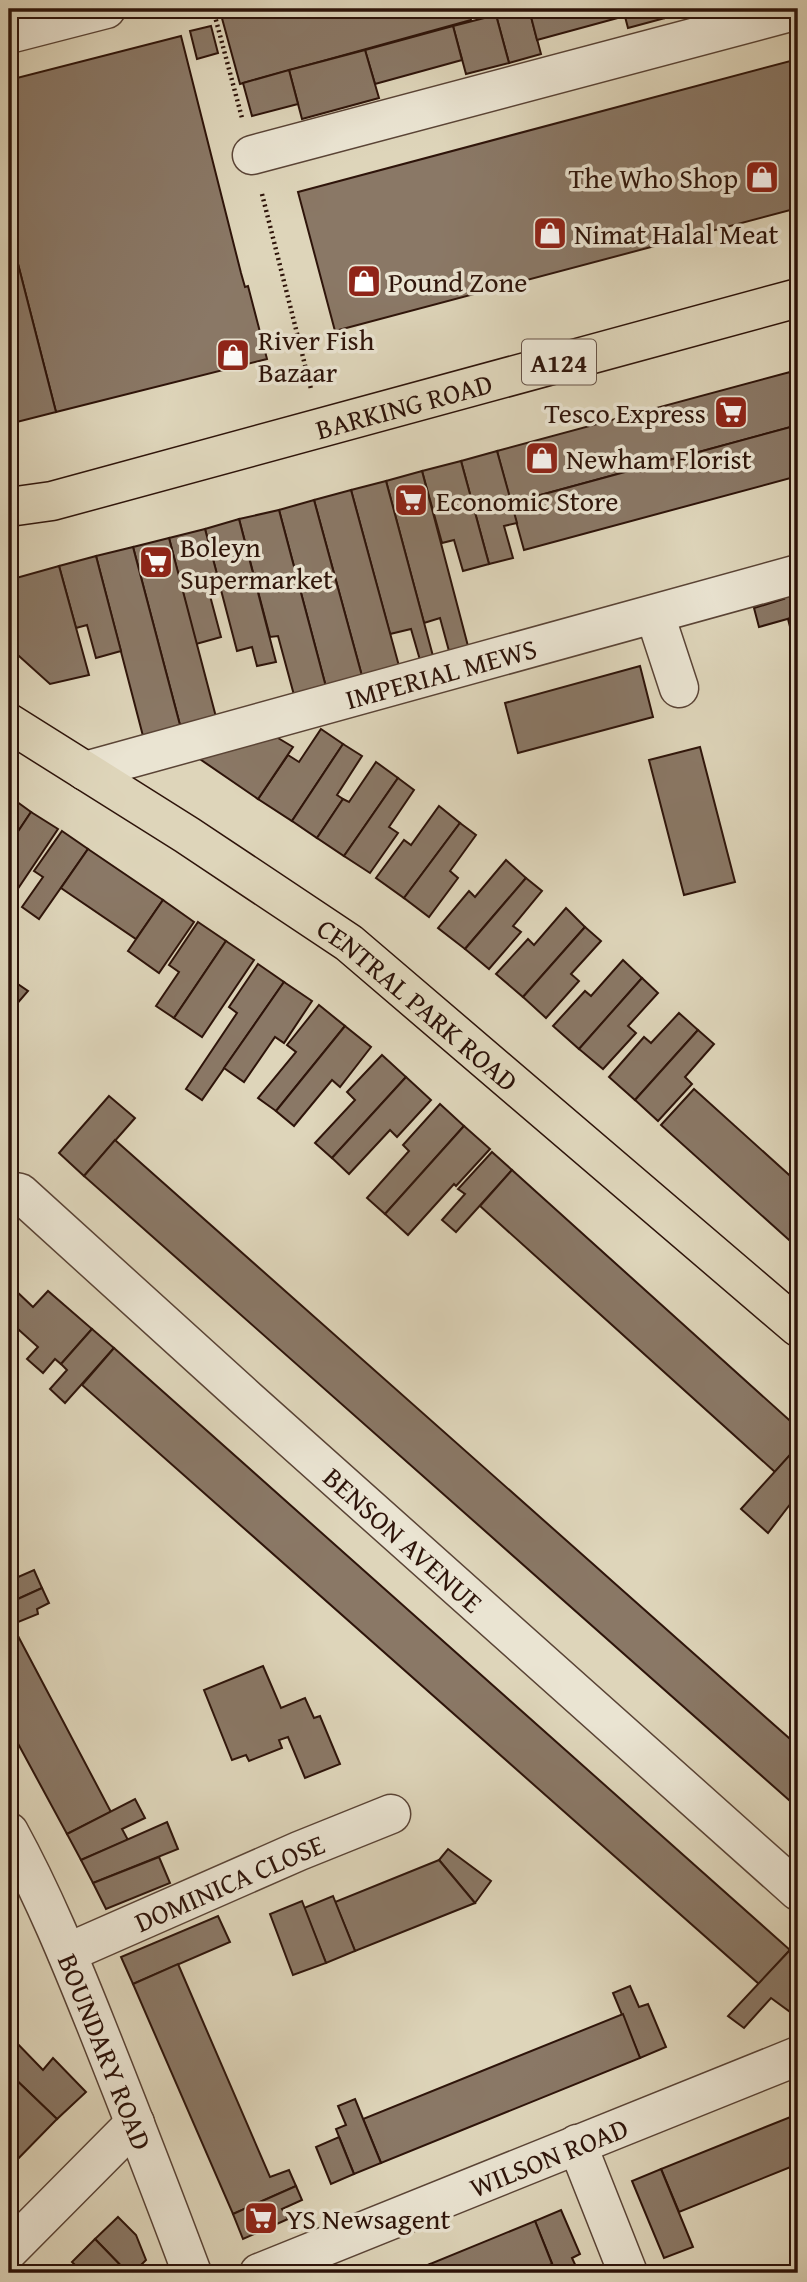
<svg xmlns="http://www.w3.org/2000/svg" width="807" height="2282" font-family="'Gentium Book Plus',serif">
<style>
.building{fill:#8a7866;stroke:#2e140a;stroke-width:2}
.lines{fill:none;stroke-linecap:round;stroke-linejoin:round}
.minor-casing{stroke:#5a4436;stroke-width:41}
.major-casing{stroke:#2e140a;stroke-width:41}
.path{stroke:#2e140a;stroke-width:4.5;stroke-dasharray:2 3.5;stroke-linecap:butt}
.minor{stroke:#eae4d2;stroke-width:38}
.major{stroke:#ded5ba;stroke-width:38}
.labels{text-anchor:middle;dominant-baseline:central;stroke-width:7;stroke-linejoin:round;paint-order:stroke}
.shield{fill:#eae4d2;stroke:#665246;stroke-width:2}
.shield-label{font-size:26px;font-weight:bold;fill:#2e140a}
.poi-label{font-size:28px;fill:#2e140a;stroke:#eae4d2;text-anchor:start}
.street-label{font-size:28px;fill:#2e140a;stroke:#eae4d2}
</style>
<rect width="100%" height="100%" fill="#ded5ba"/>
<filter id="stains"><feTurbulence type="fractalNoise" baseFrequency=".00286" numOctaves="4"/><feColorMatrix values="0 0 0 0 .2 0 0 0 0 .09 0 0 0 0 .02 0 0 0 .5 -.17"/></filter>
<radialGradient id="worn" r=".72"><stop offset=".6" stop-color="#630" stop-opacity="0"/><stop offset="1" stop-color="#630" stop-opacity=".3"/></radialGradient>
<g class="building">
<path d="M230 9H468L471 20 240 84 220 11Z"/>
<path d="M518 9H529L541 54 509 63 496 15Z"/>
<path d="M529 9H623L625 16 537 40Z"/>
<path d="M623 9H663L665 18 628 28Z"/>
<path d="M663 9H702L665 18Z"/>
<path d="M496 15 509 63 466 74 453 26Z"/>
<path d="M211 26 218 53 197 59 190 31Z"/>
<path d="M453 26 462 60 375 84 365 50Z"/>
<path d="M181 36 241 273 245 287 248 286 267 359 56 412 9 229V80Z"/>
<path d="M365 50 379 98 302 119 289 70Z"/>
<path d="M798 59V208L335 331 298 192Z"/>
<path d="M289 70 298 104 252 116 243 83Z"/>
<path d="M9 229 56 412 9 424Z"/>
<path d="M790 372 798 403V425L511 503 497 451Z"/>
<path d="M798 425V476L524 550 511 503Z"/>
<path d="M497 451 517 523 504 526 513 558 489 564 461 461Z"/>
<path d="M461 461 489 564 463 571 454 540 442 543 422 471Z"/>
<path d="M422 471 468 646 449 651 440 618 424 623 386 481Z"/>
<path d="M386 481 433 656 420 660 411 629 390 634 351 490Z"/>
<path d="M351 490 399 666 362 676 314 500Z"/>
<path d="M314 500 362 676 326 687 279 510Z"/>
<path d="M279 510 326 687 294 695 278 636 270 637 239 519Z"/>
<path d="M239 519 276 662 257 666 252 647 237 651 205 529Z"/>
<path d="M205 529 221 589 209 592 221 637 196 644 169 538Z"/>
<path d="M169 538 216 717 180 725 133 547Z"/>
<path d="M133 547 180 725 143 736 96 556Z"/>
<path d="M96 556 121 651 96 658 87 625 76 628 59 566Z"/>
<path d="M59 566 89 675 50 684 9 647V580Z"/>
<path d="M798 590V616L759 627 754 608 784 599 782 595Z"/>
<path d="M798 616V658L788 619Z"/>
<path d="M640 666 653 717 518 753 505 703Z"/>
<path d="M321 729 343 744 292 821 258 799 288 755 299 762Z"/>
<path d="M268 732 293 747 258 799 191 753Z"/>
<path d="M343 744 362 756 337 795 343 799 317 838 292 821Z"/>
<path d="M700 747 735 882 684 895 649 760Z"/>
<path d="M376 762 398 778 344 856 317 838 343 799 349 802Z"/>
<path d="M398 778 414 790 389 827 398 833 370 873 344 856Z"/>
<path d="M9 796 31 812 9 845Z"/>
<path d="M439 806 460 823 404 898 376 878 404 840 411 845Z"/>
<path d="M31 812 58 829 9 902V845Z"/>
<path d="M460 823 476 835 450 871 458 878 429 917 404 898Z"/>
<path d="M62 831 88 849 39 919 22 907 43 877 34 871Z"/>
<path d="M88 849 163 900 136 939 61 888Z"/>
<path d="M506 860 526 878 465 949 438 928 469 891 475 897Z"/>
<path d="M526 878 542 891 513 926 521 932 489 969 465 949Z"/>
<path d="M163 900 194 922 159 973 128 951Z"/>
<path d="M566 908 585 927 523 997 496 974 528 939 534 945Z"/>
<path d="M198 922 226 941 174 1018 156 1006 179 972 169 965Z"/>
<path d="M585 927 601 941 571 974 579 981 546 1018 523 997Z"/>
<path d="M226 941 254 960 202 1037 174 1018Z"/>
<path d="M623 960 642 978 579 1049 553 1026 585 991 591 996Z"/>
<path d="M258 964 284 982 202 1100 186 1089 237 1013 229 1007Z"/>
<path d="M9 978 28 991 9 1013Z"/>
<path d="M642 978 658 993 628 1026 636 1033 603 1069 579 1049Z"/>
<path d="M284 982 312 1001 284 1043 275 1037 244 1082 224 1068Z"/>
<path d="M319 1005 345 1026 276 1111 258 1098 296 1052 287 1045Z"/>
<path d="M679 1013 698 1030 635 1100 609 1077 644 1037 651 1043Z"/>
<path d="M345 1026 371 1047 340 1087 332 1080 294 1126 276 1111Z"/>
<path d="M698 1030 714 1044 685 1077 692 1084 658 1121 635 1100Z"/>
<path d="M382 1055 406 1077 332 1158 315 1143 355 1100 347 1092Z"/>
<path d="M406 1077 431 1100 397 1137 390 1130 349 1174 332 1158Z"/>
<path d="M694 1089 798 1183V1248L661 1125Z"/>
<path d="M109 1096 135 1118 84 1176 59 1153Z"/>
<path d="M440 1104 464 1126 385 1214 367 1198 409 1151 403 1145Z"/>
<path d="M464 1126 490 1149 456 1186 454 1184 408 1235 385 1214Z"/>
<path d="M115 1140 798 1746V1808L84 1176Z"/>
<path d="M492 1152 512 1170 456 1232 442 1220 465 1194 458 1189Z"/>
<path d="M512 1170 798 1428V1446L775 1472 480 1206Z"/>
<path d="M14 1289 33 1307 48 1291 92 1329 61 1364 55 1359 43 1373 27 1359 38 1347 9 1321V1295Z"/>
<path d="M92 1329 114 1348 65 1403 50 1389 67 1370 61 1364Z"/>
<path d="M114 1348 790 1950 759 1984 82 1385Z"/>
<path d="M798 1446V1494L768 1533 741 1509Z"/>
<path d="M34 1570 42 1588 9 1603V1581Z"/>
<path d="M42 1588 49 1603 37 1609 38 1614 13 1624 18 1636 9 1641V1603Z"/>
<path d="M18 1636 111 1812 67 1834 9 1727V1641Z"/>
<path d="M263 1666 281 1708 305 1698 314 1718 320 1716 340 1764 305 1778 288 1737 279 1740 282 1748 249 1761 246 1755 232 1760 204 1690Z"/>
<path d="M135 1799 145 1818 122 1829 128 1840 81 1860 67 1834Z"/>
<path d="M167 1822 178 1849 93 1883 81 1860Z"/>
<path d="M448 1849 491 1881 475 1903 439 1860Z"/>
<path d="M159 1857 170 1883 106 1909 93 1883Z"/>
<path d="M439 1860 475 1903 355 1951 335 1902Z"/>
<path d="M333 1896 355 1951 326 1963 304 1908Z"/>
<path d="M302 1901 326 1963 293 1975 270 1914Z"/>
<path d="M218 1916 230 1942 133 1984 121 1957Z"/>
<path d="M790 1950 798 1957V2012L793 2014 771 1998 744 2028 728 2016Z"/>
<path d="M178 1964 270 2177 289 2170 296 2186 233 2214 133 1984Z"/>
<path d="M630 1986 639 2007 648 2004 666 2047 640 2058 613 1993Z"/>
<path d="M623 2014 640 2058 381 2163 363 2119Z"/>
<path d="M9 2029 14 2034 11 2037 43 2070 53 2058 86 2092 57 2119 9 2073Z"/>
<path d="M9 2073 57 2119 9 2168Z"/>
<path d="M355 2099 381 2163 354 2174 336 2129 346 2125 338 2106Z"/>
<path d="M798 2114V2164L679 2212 661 2169Z"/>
<path d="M339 2137 354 2174 331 2184 316 2147Z"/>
<path d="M661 2169 693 2247 664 2258 632 2181Z"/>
<path d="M296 2186 302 2200 282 2209 288 2219 243 2239 233 2214Z"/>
<path d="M561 2210 580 2254 572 2258 579 2273H556L535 2221Z"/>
<path d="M118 2217 136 2235 146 2260 139 2267 146 2273H128L95 2239Z"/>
<path d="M535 2221 552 2264 531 2273H434L430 2264Z"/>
<path d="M95 2239 128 2273H83L72 2262Z"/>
<path d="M430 2264 434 2273H407Z"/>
</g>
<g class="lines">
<g class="minor-casing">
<g id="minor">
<path d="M9 34 106 9"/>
<path d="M252 155 798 10"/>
<path d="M655 615 679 688"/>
<path id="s1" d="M85 771 798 574"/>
<path id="s2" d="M9 1191 20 1193 248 1400 798 1891"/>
<path id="s3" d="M9 1832C43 1894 70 1960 96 2025 129 2108 161 2190 192 2273"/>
<path id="s4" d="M67 1953 299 1851 391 1814"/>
<path d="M577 2144 628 2273"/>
<path d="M9 2250 135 2123"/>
<path id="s5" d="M259 2273 798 2056"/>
</g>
</g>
<g class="major-casing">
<g id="major">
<path id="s6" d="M9 507 52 501 798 298"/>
<path id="s7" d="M9 723 187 835 349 943 798 1327"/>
</g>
</g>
<g class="path">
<path d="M213 9 242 118"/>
<path d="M262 194 311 389"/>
</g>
<use href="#minor" class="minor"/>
<use href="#major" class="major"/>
</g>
<defs>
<g id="shop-square" transform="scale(1.75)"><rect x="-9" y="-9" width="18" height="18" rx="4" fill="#8f2418" stroke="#eae4d2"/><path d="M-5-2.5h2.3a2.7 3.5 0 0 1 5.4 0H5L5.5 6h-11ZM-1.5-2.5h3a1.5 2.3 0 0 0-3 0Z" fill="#fff"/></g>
<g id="supermarket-square" transform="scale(1.75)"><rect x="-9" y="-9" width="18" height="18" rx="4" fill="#8f2418" stroke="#eae4d2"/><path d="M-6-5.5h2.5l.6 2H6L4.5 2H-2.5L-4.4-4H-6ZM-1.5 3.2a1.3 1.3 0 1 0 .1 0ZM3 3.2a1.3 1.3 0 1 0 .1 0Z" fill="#fff"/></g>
</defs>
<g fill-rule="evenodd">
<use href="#shop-square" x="762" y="177"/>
<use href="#shop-square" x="550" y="233"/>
<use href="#shop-square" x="364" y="281"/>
<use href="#shop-square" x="233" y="355"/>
<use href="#supermarket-square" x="731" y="412"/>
<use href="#shop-square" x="542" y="458"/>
<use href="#supermarket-square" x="411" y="500"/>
<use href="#supermarket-square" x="156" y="562"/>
<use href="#supermarket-square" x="261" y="2218"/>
</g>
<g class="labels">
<rect class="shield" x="522" y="339.5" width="74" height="45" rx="5"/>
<g class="shield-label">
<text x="559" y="362">A124</text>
</g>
<g class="poi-label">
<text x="738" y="177" text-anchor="end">The Who Shop</text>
<text x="574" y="233">Nimat Halal Meat</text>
<text x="388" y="281">Pound Zone</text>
<text x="258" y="339">River Fish<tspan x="258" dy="32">Bazaar</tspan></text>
<text x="706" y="412" text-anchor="end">Tesco Express</text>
<text x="566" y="458">Newham Florist</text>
<text x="436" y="500">Economic Store</text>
<text x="180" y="546">Boleyn<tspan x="180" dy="32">Supermarket</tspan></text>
<text x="286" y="2218">YS Newsagent</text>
</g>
<g class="street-label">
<text stroke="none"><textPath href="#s6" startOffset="408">BARKING ROAD</textPath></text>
<text stroke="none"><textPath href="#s1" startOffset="369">IMPERIAL MEWS</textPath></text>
<text stroke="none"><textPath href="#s7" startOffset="497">CENTRAL PARK ROAD</textPath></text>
<text stroke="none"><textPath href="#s2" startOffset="528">BENSON AVENUE</textPath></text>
<text stroke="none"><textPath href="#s4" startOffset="177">DOMINICA CLOSE</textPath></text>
<text stroke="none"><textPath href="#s3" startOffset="240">BOUNDARY ROAD</textPath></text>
<text stroke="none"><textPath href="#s5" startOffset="312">WILSON ROAD</textPath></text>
</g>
</g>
<rect width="807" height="2282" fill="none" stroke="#ded5ba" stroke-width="35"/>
<rect x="10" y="10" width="786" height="2261" fill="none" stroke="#2e140a" stroke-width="3.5"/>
<rect x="18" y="18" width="772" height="2247" fill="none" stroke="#2e140a" stroke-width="2"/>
<rect width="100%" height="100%" filter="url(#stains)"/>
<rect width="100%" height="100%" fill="url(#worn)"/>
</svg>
